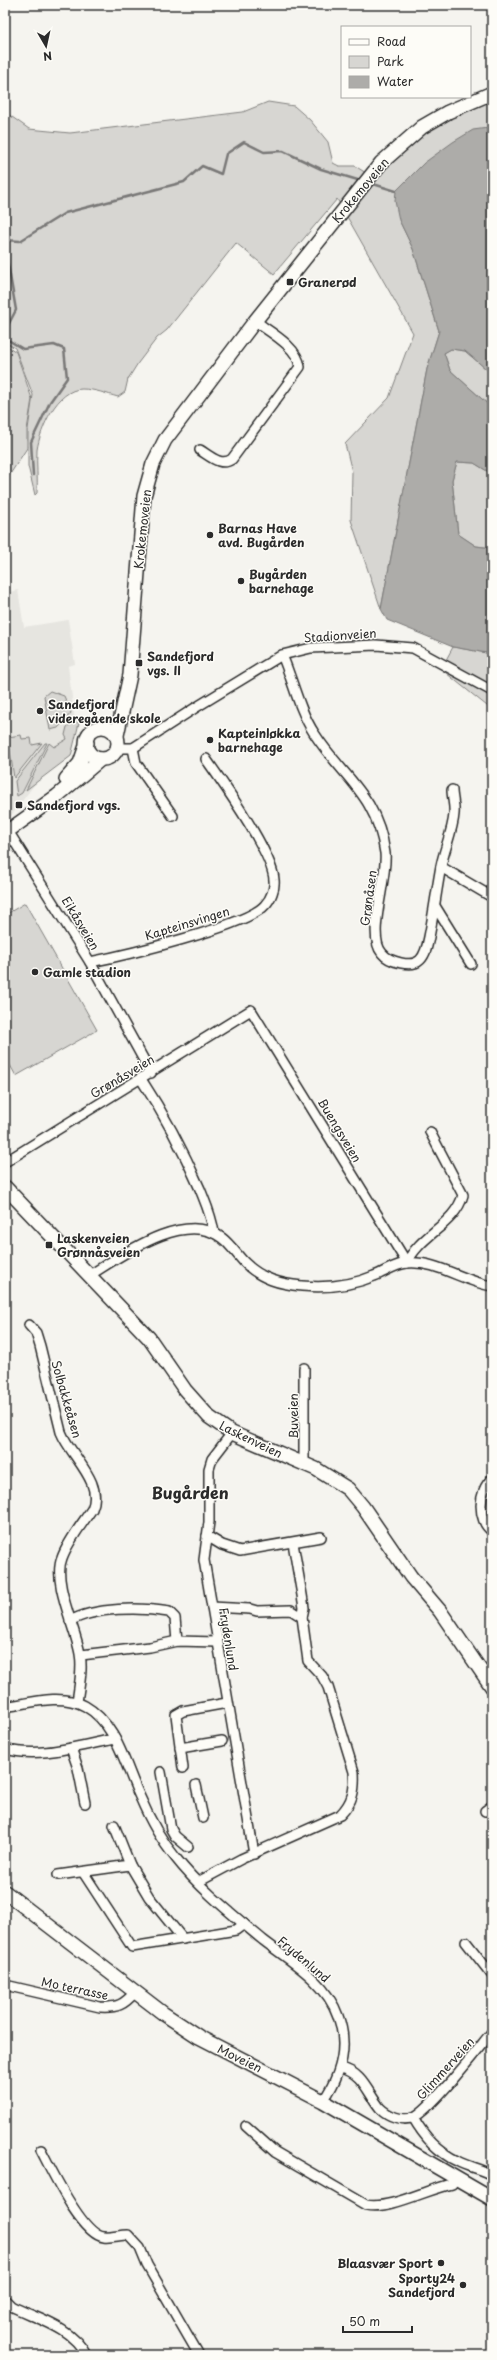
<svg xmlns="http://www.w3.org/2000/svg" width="497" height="2360" font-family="'Playpen Sans',sans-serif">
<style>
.built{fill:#e6e5e0}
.green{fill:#d7d6d2;stroke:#81807e}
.water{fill:#adaca9;stroke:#797877}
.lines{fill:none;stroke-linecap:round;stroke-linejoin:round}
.stream{stroke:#797877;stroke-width:2.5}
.street-casing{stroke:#2b2b2b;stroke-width:12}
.secondary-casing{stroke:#2b2b2b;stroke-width:16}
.street{stroke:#fdfcf7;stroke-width:9}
.secondary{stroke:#fdfcf7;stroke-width:13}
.poi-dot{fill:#2b2b2b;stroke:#fdfcf7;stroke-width:1.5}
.labels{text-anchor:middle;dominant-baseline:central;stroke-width:3;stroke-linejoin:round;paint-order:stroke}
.street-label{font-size:12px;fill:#2b2b2b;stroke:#fdfcf7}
.poi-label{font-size:12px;font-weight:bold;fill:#2b2b2b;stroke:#fdfcf7;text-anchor:start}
.district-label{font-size:16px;font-weight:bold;fill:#2b2b2b;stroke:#fdfcf7}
</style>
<rect width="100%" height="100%" fill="#f5f4ef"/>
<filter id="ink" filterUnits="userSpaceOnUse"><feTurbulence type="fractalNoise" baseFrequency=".025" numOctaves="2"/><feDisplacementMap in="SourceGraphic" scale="8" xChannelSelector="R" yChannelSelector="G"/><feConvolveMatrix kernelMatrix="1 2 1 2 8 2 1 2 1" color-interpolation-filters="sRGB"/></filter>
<g filter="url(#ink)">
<path class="built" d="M18 590 24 627 68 620 75 664 68 666 76 729 5 824V593Z"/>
<g class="green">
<path d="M492 100V129L488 128 399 220 413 249 439 331 427 369 381 609 351 520 352 472 345 444 389 398 413 333 337 199 274 274 236 243 167 330 157 338 138 363 128 379 125 392 118 397C107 394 94 389 82 389 57 389 40 429 37 450 36 464 38 479 37 493L35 495 28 466V429L33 395 15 348 5 342V112L29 129 70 133 243 112 268 102 294 106 310 120 328 142 333 163 339 166H355L374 178C385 167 396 156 407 145 431 124 462 111 492 100Z"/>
<path d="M5 344 16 352 32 399 27 430V448L5 482Z"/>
<path d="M451 349 465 351 492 374V408L450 370 444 353Z"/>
<path d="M457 462 474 463 492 474V548L476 546 458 534 452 480Z"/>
<path d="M453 647 492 654V710L441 669Z"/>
<path d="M50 691 64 696 71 713 58 728 50 730 44 696Z"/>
<path d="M74 721 79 723 71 756 26 790 49 743 54 747 67 739 65 735 67 727Z"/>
<path d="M21 735 22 739 31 738 32 745 42 743 14 778 8 737Z"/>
<path d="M45 743H47L22 793 17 796 15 781Z"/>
<path d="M25 903 97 1030 16 1076 5 1056V915Z"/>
</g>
<path class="water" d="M488 128 492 129V374L465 351 451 349 444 353 450 370 492 408V474L474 463 457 462 452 480 458 534 476 546 492 548V654L453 647 387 620 381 609 427 369 439 331 413 249 399 220 395 201 396 191 424 163 453 142 473 130Z"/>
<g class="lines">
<g class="stream">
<path d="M370 183 396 191"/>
<path d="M5 240 20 241 65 213 184 182 202 166 221 174 226 154 244 142 264 152 283 151 321 169 361 181"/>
<path d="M5 247 16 310 5 331"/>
<path d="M5 338 23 349 54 345 64 349 67 378 50 402 31 442 33 475"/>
</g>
<g class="street-casing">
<g id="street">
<path d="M200 450C210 456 221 467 232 459L300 367C298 347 270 332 255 321"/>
<path d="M282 655C293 681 299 710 314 733 342 777 377 794 385 853 388 879 366 935 382 953 389 962 412 968 420 960 427 953 428 941 430 932 434 910 437 888 441 866 444 850 453 830 454 814 455 806 452 797 452 790"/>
<path d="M117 748H133L195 708 282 655 311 648 376 645 413 648 492 691"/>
<path d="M133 748 136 763 173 816"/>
<path d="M8 831 90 962 151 1073"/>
<path d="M441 867 492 897"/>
<path d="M435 906 471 964"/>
<path d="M90 962C121 956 248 926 265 905 271 899 275 888 274 880 273 854 223 783 206 759"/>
<path d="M141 1079C164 1114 183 1150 200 1189 206 1204 212 1217 214 1233"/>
<path d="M5 1162 251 1010 407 1263"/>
<path d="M407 1263C419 1235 455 1225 463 1195L430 1132"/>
<path d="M90 1275C122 1255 185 1209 222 1238 231 1245 237 1255 245 1263 261 1279 280 1284 302 1286 327 1288 351 1286 374 1276 385 1272 395 1264 407 1263 436 1260 464 1282 492 1286"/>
<path d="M29 1325 36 1333 40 1346 61 1432C71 1457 104 1482 92 1509 82 1524 68 1541 62 1558 52 1582 76 1629 80 1654 83 1670 79 1686 77 1702"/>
<path d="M304 1368V1463"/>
<path d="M232 1433 212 1459 209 1469V1522L204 1560 254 1854"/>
<path d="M492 1479C478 1490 477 1521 492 1531"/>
<path d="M207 1536 222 1545 240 1551 321 1537"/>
<path d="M212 1607 250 1609 257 1611 291 1610 302 1617"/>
<path d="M70 1621C95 1607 141 1607 169 1612L175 1618 177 1641"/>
<path d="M81 1655 150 1647 177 1641 217 1642"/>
<path d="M5 1707C30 1703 61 1693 85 1706 117 1724 125 1766 140 1797 149 1818 160 1839 175 1857 200 1889 232 1914 263 1940 290 1961 326 1981 338 2016 349 2046 341 2075 323 2101"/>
<path d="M71 1748 78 1768 85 1803"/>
<path d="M180 1748 222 1741"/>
<path d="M5 1749C40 1759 80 1745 115 1739"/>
<path d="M183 1768 176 1715 183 1711 227 1703"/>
<path d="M161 1772 171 1829 175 1836 188 1847"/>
<path d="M196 1785 203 1818"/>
<path d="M485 1811 492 1806"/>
<path d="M114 1825 130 1865 149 1897 183 1939"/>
<path d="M83 1872 132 1947 236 1930 244 1924"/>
<path d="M58 1875 130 1865"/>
<path d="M198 1882 241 1859 340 1815C353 1802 355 1790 354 1772L328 1687 322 1676 308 1661 302 1617 304 1608 302 1595 293 1543"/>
<path d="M466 1942 492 1975"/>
<path d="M5 1985 100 2007C117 2008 124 2005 135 1992"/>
<path d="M341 2068C363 2073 367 2092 380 2108 388 2116 403 2122 414 2117 432 2108 477 2050 492 2032"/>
<path d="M413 2117C423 2135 438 2152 457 2161 468 2167 481 2169 492 2175"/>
<path d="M246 2126 275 2152 366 2205C390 2210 427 2189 452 2184L456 2178"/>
<path d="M41 2150C51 2169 82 2235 104 2237 111 2238 120 2235 128 2235L140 2248 147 2265 199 2355"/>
<path d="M5 2300 11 2306C37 2319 72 2327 86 2355"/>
</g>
</g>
<g class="secondary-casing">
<g id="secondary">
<circle cx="102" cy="743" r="16"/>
<path d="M117 735 130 675 144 496 153 464 165 440 255 321 381 163 422 127 448 112 492 93"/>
<path d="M66 779 80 763 87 743"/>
<path d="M5 833 57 796 101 759"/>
<path d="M5 1187 149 1338 185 1390 209 1417 232 1433 316 1469 348 1489 363 1507 411 1577 440 1611 492 1687"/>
<path d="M5 1892 164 2014 199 2037 323 2101 492 2199"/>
</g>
</g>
<use href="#street" class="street"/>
<use href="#secondary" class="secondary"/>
</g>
</g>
<g class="poi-dot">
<rect x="286" y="278" width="8" height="8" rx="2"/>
<circle cx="210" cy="535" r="4"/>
<circle cx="241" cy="581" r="4"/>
<rect x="135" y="659" width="8" height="8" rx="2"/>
<circle cx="40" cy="711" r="4"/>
<circle cx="210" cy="740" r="4"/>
<rect x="15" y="801" width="8" height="8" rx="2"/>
<circle cx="35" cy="972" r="4"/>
<rect x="45" y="1241" width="8" height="8" rx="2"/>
<circle cx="441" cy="2263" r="4"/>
<circle cx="463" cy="2285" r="4"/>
</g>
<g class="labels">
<g class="street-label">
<text transform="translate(360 190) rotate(-50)">Krokemoveien</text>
<text transform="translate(142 529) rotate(-84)">Krokemoveien</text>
<text transform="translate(340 635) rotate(-4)">Stadionveien</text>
<text transform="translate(368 898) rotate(-82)">Grønåsen</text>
<text transform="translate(81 923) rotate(59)">Eikåsveien</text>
<text transform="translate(187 923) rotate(-17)">Kapteinsvingen</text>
<text transform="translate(122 1076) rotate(-31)">Grønåsveien</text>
<text transform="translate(340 1130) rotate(59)">Buengsveien</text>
<text transform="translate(67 1399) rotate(74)">Solbakkeåsen</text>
<text transform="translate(293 1416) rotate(-90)">Buveien</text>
<text transform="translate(251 1439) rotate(26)">Laskenveien</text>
<text transform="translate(229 1639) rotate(81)">Frydenlund</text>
<text transform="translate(304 1959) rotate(40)">Frydenlund</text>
<text transform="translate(75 1988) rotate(12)">Mo terrasse</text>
<text transform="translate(240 2058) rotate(26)">Moveien</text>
<text transform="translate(445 2068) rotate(-48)">Glimmerveien</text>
</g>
<g class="poi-label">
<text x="298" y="282">Granerød</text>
<text x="218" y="528">Barnas Have<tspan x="218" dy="14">avd. Bugården</tspan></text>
<text x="249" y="574">Bugården<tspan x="249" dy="14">barnehage</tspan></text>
<text x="147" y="656">Sandefjord<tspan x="147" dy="14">vgs. II</tspan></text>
<text x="48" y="704">Sandefjord<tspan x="48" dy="14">videregående skole</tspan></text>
<text x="218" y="733">Kapteinløkka<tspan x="218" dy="14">barnehage</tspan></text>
<text x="27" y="805">Sandefjord vgs.</text>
<text x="43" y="972">Gamle stadion</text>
<text x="57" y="1238">Laskenveien<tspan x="57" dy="14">Grønnåsveien</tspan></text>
<text x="433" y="2263" text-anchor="end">Blaasvær Sport</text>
<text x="455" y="2278" text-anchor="end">Sporty24<tspan x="455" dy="14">Sandefjord</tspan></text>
</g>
<g class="district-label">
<text x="190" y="1492">Bugården</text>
</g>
</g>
<rect width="497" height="2360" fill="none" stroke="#fdfcf7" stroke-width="20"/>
<rect x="10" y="10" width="477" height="2340" fill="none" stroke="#2b2b2b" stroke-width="1.5" filter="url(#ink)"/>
<rect x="341" y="26" width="130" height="72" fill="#fdfcf7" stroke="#a9a8a5"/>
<rect x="349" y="39" width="20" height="6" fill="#fdfcf7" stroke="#a9a8a5"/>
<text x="377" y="46" font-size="12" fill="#2b2b2b">Road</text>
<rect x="349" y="56" width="20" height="12" fill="#d7d6d2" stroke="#a9a8a5"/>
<text x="377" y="66" font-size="12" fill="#2b2b2b">Park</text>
<rect x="349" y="76" width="20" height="12" fill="#adaca9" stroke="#a9a8a5"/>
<text x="377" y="86" font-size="12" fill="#2b2b2b">Water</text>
<g transform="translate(46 46) rotate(171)" stroke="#fdfcf7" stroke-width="3" paint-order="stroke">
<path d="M0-3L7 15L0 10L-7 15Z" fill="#2b2b2b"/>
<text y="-6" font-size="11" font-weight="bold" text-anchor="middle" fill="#2b2b2b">N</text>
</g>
<path d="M343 2326v6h69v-6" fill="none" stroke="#2b2b2b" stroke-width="2"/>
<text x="349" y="2326" font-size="12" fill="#2b2b2b" stroke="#fdfcf7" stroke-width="3" paint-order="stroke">50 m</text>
</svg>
